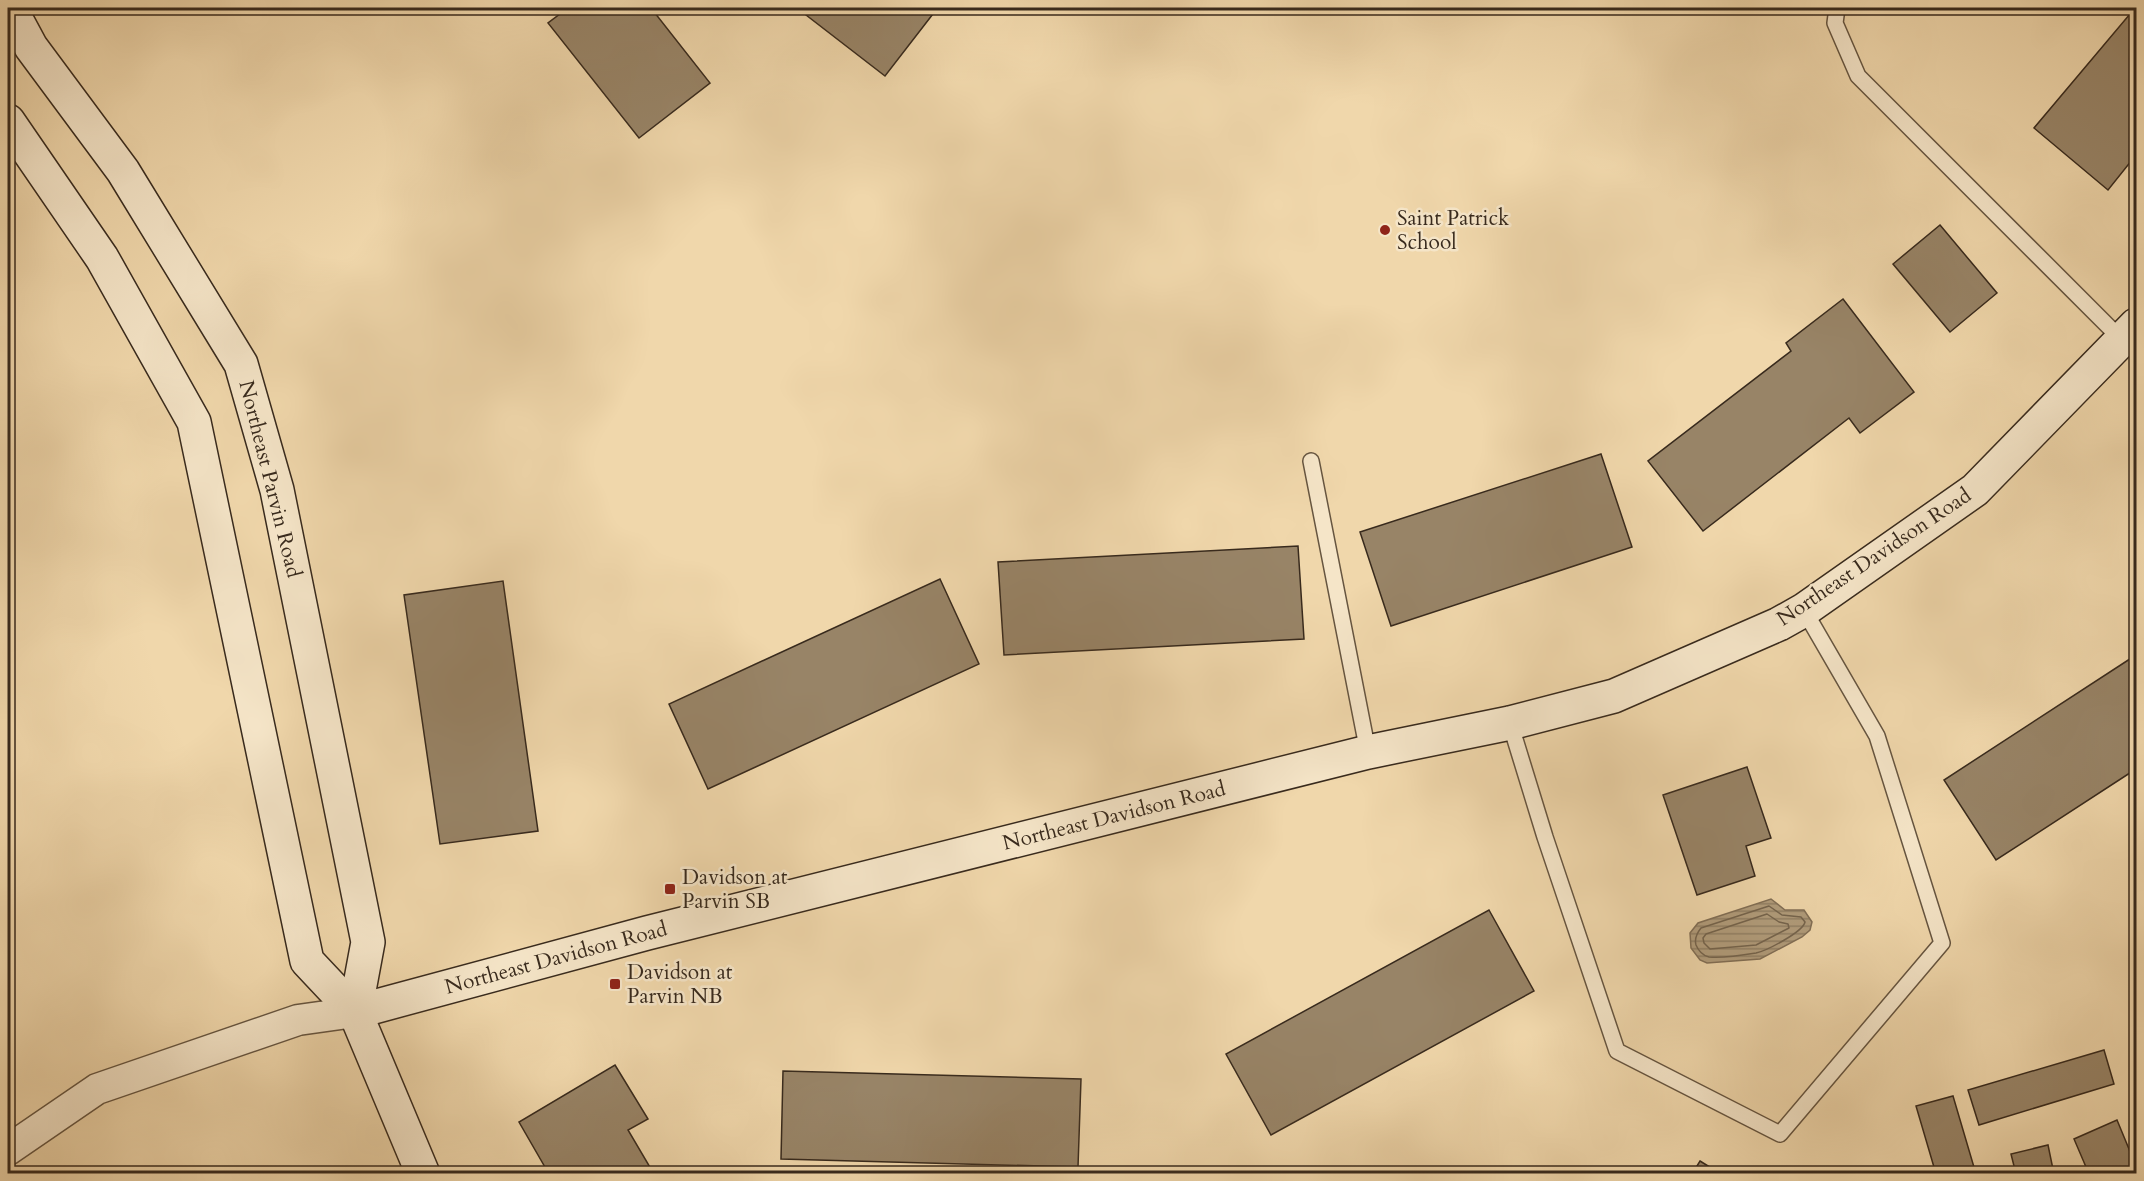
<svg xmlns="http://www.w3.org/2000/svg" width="2144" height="1181" font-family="Cardo,serif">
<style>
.water{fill:url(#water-rules);stroke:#816e55;stroke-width:1.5}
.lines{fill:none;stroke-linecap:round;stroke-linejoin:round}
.shore{stroke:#74634c;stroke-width:1.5}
.building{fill:#988467;stroke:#382a1d;stroke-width:1.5}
.lane-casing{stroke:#665540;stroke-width:18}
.street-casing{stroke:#665540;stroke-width:33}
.secondary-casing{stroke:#382a1d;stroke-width:36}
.lane{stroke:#f5e5c8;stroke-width:15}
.street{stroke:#f5e5c8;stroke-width:30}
.secondary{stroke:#f5e5c8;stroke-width:33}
.poi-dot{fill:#8f2418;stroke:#f5e5c8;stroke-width:2}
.labels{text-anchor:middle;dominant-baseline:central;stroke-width:5;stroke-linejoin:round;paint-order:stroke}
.poi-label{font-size:21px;fill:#382a1d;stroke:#f5e5c8;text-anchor:start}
.street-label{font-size:21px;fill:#382a1d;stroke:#f5e5c8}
</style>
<defs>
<pattern id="water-rules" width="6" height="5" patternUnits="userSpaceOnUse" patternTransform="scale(1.5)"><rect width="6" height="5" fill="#b19c7b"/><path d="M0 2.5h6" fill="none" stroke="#917f64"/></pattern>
</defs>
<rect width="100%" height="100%" fill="#f0d7ab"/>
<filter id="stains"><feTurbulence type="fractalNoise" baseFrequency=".00333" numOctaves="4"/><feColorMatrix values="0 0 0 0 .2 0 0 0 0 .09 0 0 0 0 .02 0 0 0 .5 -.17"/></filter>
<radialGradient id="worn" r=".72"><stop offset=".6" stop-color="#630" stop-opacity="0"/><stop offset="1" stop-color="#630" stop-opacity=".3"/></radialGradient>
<path class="water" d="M1771 899 1785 910H1804L1812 922 1810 930 1802 937 1760 959 1707 963 1700 960 1691 948 1690 933 1698 923Z"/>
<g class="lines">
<g class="shore">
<path d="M1769 906 1782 915 1801 917 1805 922C1803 932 1766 951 1756 953 1744 955 1721 958 1709 957 1703 956 1698 950 1696 945 1694 938 1697 933 1701 928Z"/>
<path d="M1767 914 1779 922 1788 924 1789 928 1756 945 1710 949 1704 943 1703 938 1706 934Z"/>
</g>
</g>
<g class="building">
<path d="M568 8H651L710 83 639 138 548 23Z"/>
<path d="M797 8H934L936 10 885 76Z"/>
<path d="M2135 8 2136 155 2108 190 2034 128Z"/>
<path d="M1940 225 1997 293 1950 332 1893 264Z"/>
<path d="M1843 299 1914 392 1860 433 1849 418 1703 531 1648 461 1791 351 1786 343Z"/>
<path d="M1601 454 1632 547 1391 626 1360 532Z"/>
<path d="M1298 546 1304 639 1004 655 998 562Z"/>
<path d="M940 579 979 664 708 789 669 704Z"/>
<path d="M503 581 538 831 440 844 404 595Z"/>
<path d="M2136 655V769L1996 860 1944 780Z"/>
<path d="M1747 767 1771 838 1746 846 1755 876 1697 895 1663 795Z"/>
<path d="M1489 910 1534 991 1271 1135 1226 1054Z"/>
<path d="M2104 1050 2114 1084 1979 1125 1968 1090Z"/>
<path d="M615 1065 648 1119 628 1130 654 1174H549L519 1122Z"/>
<path d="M783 1071 1081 1079 1078 1167 781 1159Z"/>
<path d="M1953 1096 1976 1174H1936L1916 1106Z"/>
<path d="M2117 1120 2136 1166V1174H2089L2074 1139Z"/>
<path d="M2048 1145 2054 1174H2016L2011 1154Z"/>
<path d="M1700 1161 1721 1174H1692Z"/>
</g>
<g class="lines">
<g class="lane-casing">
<g id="lane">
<path d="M1837 8 1835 23 1858 76 2121 339"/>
<path d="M1311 461 1368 752"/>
<path d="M1510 723 1545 837 1617 1051 1780 1134 1942 943 1877 736 1804 610"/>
</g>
</g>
<g class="street-casing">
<path id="street" d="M8 1150 97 1089 298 1020 355 1012"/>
</g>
<g class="secondary-casing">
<g id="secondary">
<path d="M10 8 31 47 123 171 241 364 277 490 368 942 355 1012"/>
<path d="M8 121 102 258 194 422 307 961 355 1012 423 1174"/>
<path d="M355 1012 647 933 1368 752 1510 723 1614 696 1779 624 1804 610 1975 490 2136 325"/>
</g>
</g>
<use href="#lane" class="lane"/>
<use href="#street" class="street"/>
<use href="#secondary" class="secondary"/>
</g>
<g class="poi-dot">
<circle cx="1385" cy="230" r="6"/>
<rect x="664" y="883" width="12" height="12" rx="3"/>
<rect x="609" y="978" width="12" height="12" rx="3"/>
</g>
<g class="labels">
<g class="poi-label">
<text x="1397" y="218">Saint Patrick<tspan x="1397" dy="24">School</tspan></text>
<text x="682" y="877">Davidson at<tspan x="682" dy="24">Parvin SB</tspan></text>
<text x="627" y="972">Davidson at<tspan x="627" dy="24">Parvin NB</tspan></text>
</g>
<g class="street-label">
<text transform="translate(270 479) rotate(76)">Northeast Parvin Road</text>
<text transform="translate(1874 557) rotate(-34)">Northeast Davidson Road</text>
<text transform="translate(1114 816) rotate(-14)">Northeast Davidson Road</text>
<text transform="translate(556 958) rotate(-15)">Northeast Davidson Road</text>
</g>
</g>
<rect width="2144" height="1181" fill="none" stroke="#f0d7ab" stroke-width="30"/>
<rect x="9" y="9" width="2126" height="1163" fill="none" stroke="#382a1d" stroke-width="3"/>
<rect x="15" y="15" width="2114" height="1151" fill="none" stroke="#382a1d" stroke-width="1.5"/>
<rect width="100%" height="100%" filter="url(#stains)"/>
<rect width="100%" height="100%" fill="url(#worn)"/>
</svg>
